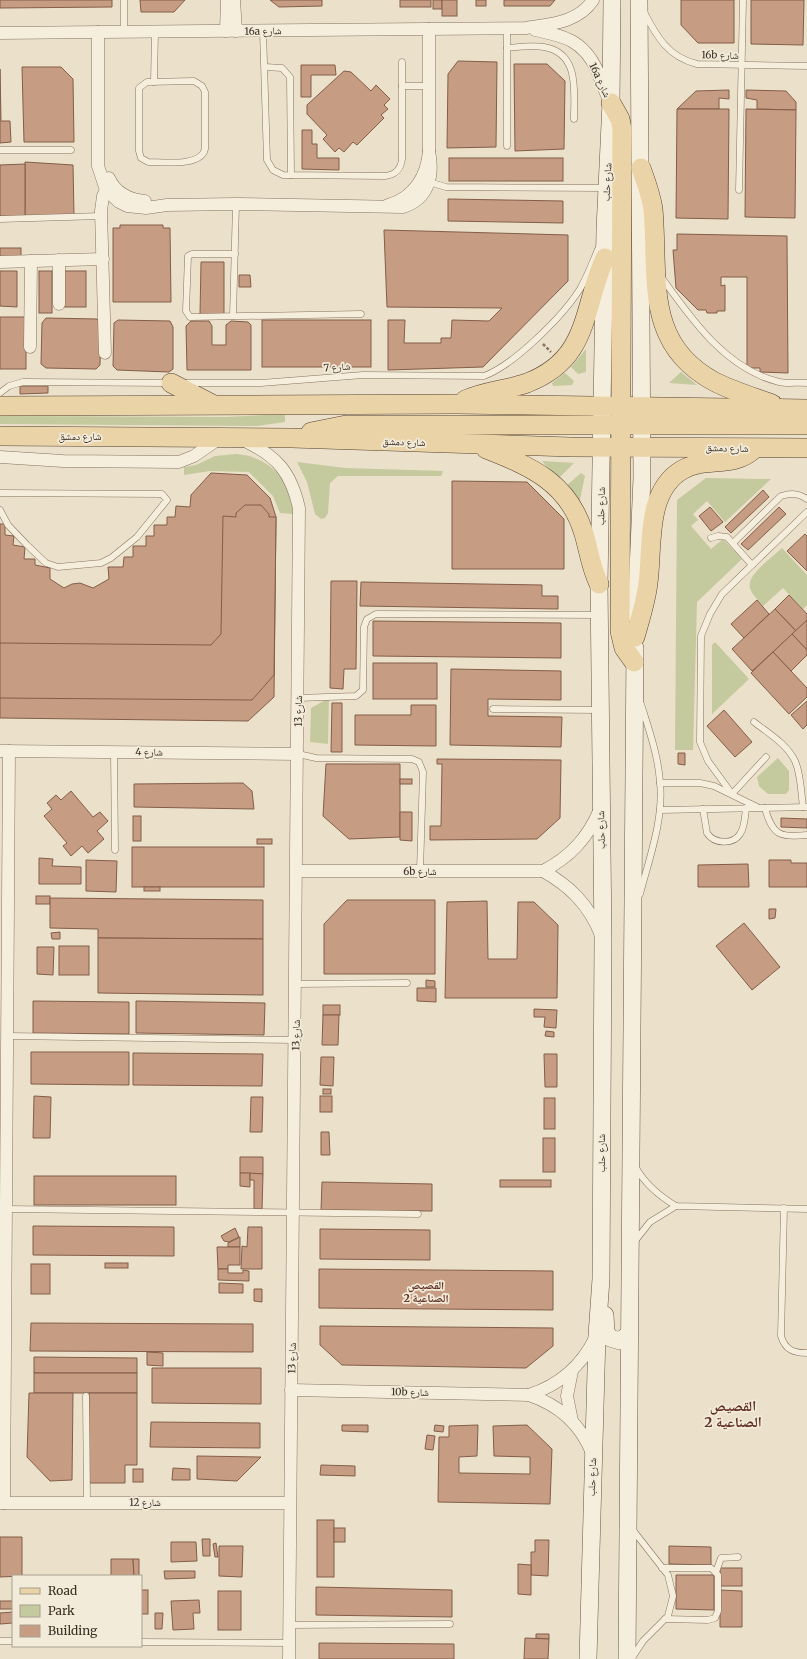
<svg xmlns="http://www.w3.org/2000/svg" width="807" height="1659" font-family="Merriweather,'Noto Naskh Arabic',serif">
<style>
.green{fill:#c5c99e}
.building{fill:#c69d83;stroke:#835d48}
.lines{fill:none;stroke-linecap:round;stroke-linejoin:round}
.lane-casing{stroke:#867360;stroke-width:7}
.street-casing{stroke:#867360;stroke-width:13}
.secondary-casing{stroke:#685443;stroke-width:18}
.primary-casing{stroke:#554233;stroke-width:20}
.path{stroke:#867360;stroke-width:2.5;stroke-dasharray:3 2;stroke-linecap:butt}
.lane{stroke:#f6eedc;stroke-width:6}
.street{stroke:#f6eedc;stroke-width:12}
.secondary{stroke:#f6eedc;stroke-width:17}
.primary{stroke:#ead3a6;stroke-width:19}
.labels{text-anchor:middle;dominant-baseline:central;stroke-width:3.5;stroke-linejoin:round;paint-order:stroke}
.street-label{font-size:10px;fill:#382c22;stroke:#f3ebd9}
.neighbourhood-label{font-size:11px;font-weight:bold;fill:#613025;stroke:#f3ebd9}
.district-label{font-size:14px;font-weight:bold;fill:#613025;stroke:#f3ebd9}
</style>
<rect width="100%" height="100%" fill="#ebe0ca"/>
<g class="green">
<path d="M586 349V372L578 374 571 367Z"/>
<path d="M681 372 697 385 669 383Z"/>
<path d="M565 373 574 381 572 385 553 386 552 383Z"/>
<path d="M285 414V422L257 426 0 424V416L225 417Z"/>
<path d="M237 454C270 457 292 481 293 514L280 513 273 496 249 472 210 471 184 475V467L196 465 215 456Z"/>
<path d="M542 461 574 463 557 480Z"/>
<path d="M297 462 345 468 443 471 441 476H338L330 483 328 513 325 518 321 519 315 514 307 482Z"/>
<path d="M581 473 585 476 579 504 565 487Z"/>
<path d="M706 478 771 479 725 522 707 501 693 514 698 520 691 526 711 549 723 539 742 559 697 602 693 750H675L677 500Z"/>
<path d="M782 548 807 575V605L803 609 783 588 763 606C759 601 752 595 750 588 746 575 773 557 782 548Z"/>
<path d="M715 642 749 679 712 714V645Z"/>
<path d="M329 698 328 744 310 742 311 708Z"/>
<path d="M778 758 789 771V790L786 794H768L759 786 757 777Z"/>
</g>
<g class="building">
<path d="M0 0H112V7L0 8Z"/>
<path d="M140 0H185L174 12H141Z"/>
<path d="M270 0H322V6L279 7Z"/>
<rect x="400" y="0" width="31" height="7"/>
<rect x="433" y="0" width="9" height="9"/>
<rect x="442" y="0" width="15" height="16"/>
<rect x="476" y="0" width="10" height="6"/>
<path d="M504 0H555L550 6H504Z"/>
<path d="M681 0H734V43H698L681 25Z"/>
<path d="M751 0H804L803 45 751 44Z"/>
<path d="M458 61 497 62 496 147 447 148 448 74Z"/>
<path d="M514 64H547L565 81 564 149 515 151Z"/>
<path d="M301 65H335L336 75H311V97H301Z"/>
<path d="M22 67H61L73 79 74 142H24Z"/>
<path d="M0 69 1 121H10L11 142 0 143Z"/>
<path d="M344 71 351 72 371 91 376 85 390 99 384 105 388 109 381 115 384 118 357 145 353 142 344 152 339 148 335 152 323 139 327 135 307 114V105Z"/>
<path d="M729 90V99L719 98V109H677L696 91Z"/>
<path d="M746 90 786 91 796 102V110L757 109V100L746 98Z"/>
<path d="M677 109H729L728 219 676 218Z"/>
<path d="M746 109 796 110 795 218 745 217Z"/>
<path d="M302 130H312V144H317V158H339V170L302 169Z"/>
<rect x="449" y="158" width="114" height="23"/>
<path d="M25 162 73 165 74 216H25Z"/>
<path d="M25 164V216H0V165Z"/>
<path d="M448 199 563 201V223L448 221Z"/>
<path d="M120 225H163V228H170L171 302H113V228H120Z"/>
<path d="M384 230 568 235V281L483 367 388 370V320H405L404 343H441V338H451L452 320 489 321 502 308 387 307Z"/>
<path d="M677 234 787 236 788 373 760 372V368H747V277H721V286L725 285V311H717V313H707L706 310H698L676 288 673 250H677Z"/>
<rect x="0" y="248" width="21" height="11"/>
<path d="M201 262H224V315H200Z"/>
<path d="M0 271H17V307L0 306Z"/>
<rect x="39" y="271" width="13" height="42"/>
<rect x="63" y="271" width="23" height="36"/>
<path d="M239 275H250L251 287H239Z"/>
<rect x="0" y="317" width="26" height="52"/>
<path d="M46 318 97 319 101 323 100 365 96 369 46 368 41 364 42 323Z"/>
<path d="M118 320 170 321 173 327V369L169 372 117 370 113 366 114 323Z"/>
<rect x="262" y="320" width="109" height="47"/>
<path d="M191 321H209L212 326V345H226V325L231 321 248 322 251 325V370H187L186 326Z"/>
<path d="M20 386H48V393L20 394Z"/>
<path d="M211 473 247 475 270 498 276 517 274 697 248 721 0 718V524H5V535L14 536 13 545 25 547 24 559H35V565L50 568V579L64 588 72 584 80 583 93 588 109 579 108 567H123L124 557H133V546H146V536H154V525H167V517H175L176 506 190 507 191 495Z"/>
<path d="M452 481 527 482 564 519V569H452Z"/>
<path d="M763 490 769 497 731 533 725 527Z"/>
<path d="M245 505H261L269 514V517H276L274 675 252 700 0 698V643L211 645 221 634 223 516 236 517V513Z"/>
<path d="M710 507 723 522 711 531 699 516Z"/>
<path d="M779 507 786 514 748 550 741 544Z"/>
<path d="M805 534 807 536V571L787 551Z"/>
<path d="M331 581H357L356 669H344L343 689 330 688Z"/>
<path d="M361 582 542 585V596H558V609L360 606Z"/>
<path d="M789 595 807 614V620L796 631 775 609Z"/>
<path d="M757 600 769 614 744 638 731 624Z"/>
<path d="M775 609 796 631 752 671 732 649Z"/>
<path d="M807 620V650L792 634Z"/>
<path d="M373 621 561 623V658L373 656Z"/>
<path d="M792 634 807 650V655L791 671 773 652Z"/>
<path d="M773 652 807 688V697L789 714 751 673Z"/>
<rect x="373" y="663" width="64" height="36"/>
<path d="M451 669 561 671V700L488 699V716L562 717 561 747 450 745Z"/>
<path d="M807 701V725L803 729 791 715Z"/>
<path d="M332 703H342V752H331Z"/>
<path d="M411 705H436V746L355 745V715H411Z"/>
<path d="M724 710 752 742 735 757 707 726Z"/>
<path d="M678 753H685V765L678 764Z"/>
<path d="M437 759 561 760 560 818 537 839 430 840V826H441L442 764H437Z"/>
<path d="M326 764H400V837L349 839 323 816Z"/>
<rect x="400" y="779" width="12" height="5"/>
<path d="M243 783 252 791 254 809 134 807V784Z"/>
<path d="M71 791 93 817 100 812 108 821 97 831 104 839 88 853 82 846 71 856 63 846 67 843 44 816 52 809 47 803 56 795 61 800Z"/>
<path d="M400 812H412V841L400 840Z"/>
<rect x="133" y="816" width="8" height="25"/>
<path d="M781 818 807 819V828L781 827Z"/>
<rect x="257" y="839" width="15" height="5"/>
<rect x="132" y="847" width="132" height="40"/>
<path d="M39 858 53 859 52 866 81 867V884H39Z"/>
<path d="M86 860 117 861 116 892 86 891Z"/>
<path d="M769 860H791V863H807V887H769Z"/>
<path d="M748 864 749 887H698V865Z"/>
<rect x="144" y="887" width="16" height="4"/>
<rect x="36" y="896" width="14" height="8"/>
<path d="M50 898 263 900V939L98 938V929L50 928Z"/>
<path d="M347 900H435V974H324V924Z"/>
<path d="M487 901 488 959H517L518 902H534L558 925 557 998H445L447 902Z"/>
<path d="M769 909H776L775 918 769 919Z"/>
<path d="M744 923 780 967 752 990 716 946Z"/>
<path d="M60 932V939H52L51 933Z"/>
<path d="M98 938 263 939V995L98 993Z"/>
<rect x="59" y="946" width="30" height="29"/>
<path d="M37 947H54L53 975 37 974Z"/>
<path d="M426 980 435 981V987H426Z"/>
<path d="M417 988H436V1002L417 1001Z"/>
<path d="M33 1001 129 1002V1034L33 1033Z"/>
<path d="M136 1001 265 1003 264 1035 136 1033Z"/>
<rect x="323" y="1005" width="17" height="10"/>
<path d="M534 1009 557 1010 556 1028 544 1027 545 1017H534Z"/>
<path d="M323 1015H339L338 1045H322Z"/>
<path d="M546 1031 554 1032V1037L545 1036Z"/>
<path d="M31 1052H129V1085L31 1084Z"/>
<path d="M133 1053 263 1054 262 1086 133 1085Z"/>
<path d="M544 1054H557V1087H545Z"/>
<path d="M321 1057H334L333 1086 320 1085Z"/>
<rect x="323" y="1089" width="8" height="5"/>
<path d="M34 1096 51 1097 50 1138H33Z"/>
<rect x="320" y="1096" width="12" height="16"/>
<path d="M251 1097H263L262 1132H250Z"/>
<rect x="544" y="1098" width="11" height="31"/>
<path d="M321 1132H329L330 1155H321Z"/>
<rect x="543" y="1138" width="12" height="34"/>
<path d="M240 1157H263V1174L240 1173Z"/>
<path d="M240 1173H250V1187L240 1186Z"/>
<path d="M250 1173 263 1174 262 1209H254V1180H250Z"/>
<rect x="34" y="1176" width="142" height="29"/>
<rect x="500" y="1180" width="51" height="7"/>
<path d="M322 1182 432 1184V1211L321 1210Z"/>
<path d="M33 1226 174 1227V1256L33 1255Z"/>
<path d="M248 1227H262V1269H241L242 1246 247 1247Z"/>
<path d="M235 1228 239 1237 229 1242 224 1241 221 1236Z"/>
<path d="M320 1229 430 1230V1260L320 1259Z"/>
<path d="M240 1237V1247H228V1243Z"/>
<path d="M217 1247H240V1265H228V1269H218Z"/>
<rect x="105" y="1263" width="23" height="5"/>
<rect x="31" y="1264" width="19" height="30"/>
<path d="M218 1269H228V1273H243V1270L249 1271V1281L218 1280Z"/>
<path d="M319 1269 553 1271V1310L319 1308Z"/>
<path d="M219 1283 243 1284V1293H219Z"/>
<path d="M254 1289H262V1302L254 1301Z"/>
<path d="M31 1323 253 1324V1352L30 1351Z"/>
<path d="M320 1326 553 1328V1346L526 1368 342 1365 320 1345Z"/>
<path d="M147 1352 163 1353V1366L147 1365Z"/>
<path d="M34 1357 137 1358V1373H34Z"/>
<path d="M152 1368H261V1404L152 1403Z"/>
<rect x="34" y="1373" width="103" height="20"/>
<path d="M29 1393H73L72 1480 50 1481 27 1457Z"/>
<path d="M89 1393H137V1465H125V1483H89Z"/>
<path d="M151 1422 260 1423V1448L150 1447Z"/>
<path d="M342 1425H368V1432L342 1431Z"/>
<path d="M435 1425 444 1426 443 1432 434 1431Z"/>
<path d="M478 1425 477 1456 459 1457V1473L530 1474V1457L494 1456 493 1426 527 1425 552 1449 550 1504 438 1502 439 1437H449V1426Z"/>
<path d="M427 1435 435 1436 433 1450 425 1449Z"/>
<path d="M197 1456 261 1457 237 1481 197 1479Z"/>
<path d="M321 1465 355 1466V1476L320 1475Z"/>
<path d="M173 1468 190 1469V1480H172Z"/>
<rect x="133" y="1469" width="10" height="13"/>
<rect x="317" y="1520" width="17" height="57"/>
<rect x="334" y="1528" width="11" height="14"/>
<path d="M0 1537H22V1576L0 1577Z"/>
<path d="M202 1539H210V1556H203Z"/>
<path d="M535 1540H549L548 1576 531 1575V1552H535Z"/>
<path d="M171 1542H196L197 1561 171 1562Z"/>
<path d="M216 1543 218 1557H215L213 1544Z"/>
<path d="M219 1546H243L242 1577 219 1576Z"/>
<path d="M669 1546 711 1547V1565L669 1564Z"/>
<path d="M111 1559H133L134 1576H111Z"/>
<path d="M133 1559H139V1576H134Z"/>
<path d="M518 1564 531 1565V1595L518 1594Z"/>
<rect x="720" y="1568" width="22" height="18"/>
<path d="M164 1571H195V1578L165 1579Z"/>
<path d="M676 1575H714V1610L676 1609Z"/>
<path d="M316 1587 452 1590V1617L316 1615Z"/>
<rect x="141" y="1590" width="7" height="24"/>
<path d="M720 1590 742 1591V1627H720Z"/>
<rect x="218" y="1591" width="23" height="39"/>
<path d="M199 1600 200 1613H193L194 1629 173 1630 171 1601Z"/>
<rect x="0" y="1601" width="13" height="8"/>
<path d="M13 1612V1623L0 1624V1613Z"/>
<path d="M155 1613H163L162 1629H155Z"/>
<path d="M536 1634H549V1639L536 1638Z"/>
<path d="M525 1638 549 1639 548 1659H524Z"/>
<path d="M319 1643 454 1644V1659H319Z"/>
</g>
<g class="lines">
<g class="lane-casing">
<g id="lane">
<path d="M124 0V32"/>
<path d="M644 12C657 37 668 57 697 64L807 66"/>
<path d="M507 28V146"/>
<path d="M263 31 267 160 273 170 283 175 385 176C395 175 401 169 402 159V62"/>
<path d="M507 48C519 47 532 45 544 47 580 53 574 92 574 119"/>
<path d="M265 67 282 68 290 77 291 175"/>
<path d="M194 81 202 86 205 92V149C201 167 163 162 148 162L141 158 139 151V88L147 82Z"/>
<path d="M154 82 155 31"/>
<path d="M402 86H429"/>
<path d="M0 150H71"/>
<path d="M429 182 446 187 606 188"/>
<path d="M739 190 743 0"/>
<path d="M0 219 101 216"/>
<path d="M235 254H192L188 256 186 311 190 317 361 314"/>
<path d="M662 278C692 320 726 369 779 382 788 384 798 382 807 383"/>
<path d="M233 316 236 204"/>
<path d="M183 383H261L363 375 484 376C514 365 563 316 580 289 588 275 593 261 599 247"/>
<path d="M0 393 9 386 23 382 170 383"/>
<path d="M0 493 162 494 167 500 137 537 111 558 101 563 58 567 46 563 27 545 8 525 0 510"/>
<path d="M711 538 718 536 727 537 752 565"/>
<path d="M733 543 781 496C791 493 798 493 807 499"/>
<path d="M298 698 356 696 363 690 364 627 367 619 376 614 599 615"/>
<path d="M493 709 599 710"/>
<path d="M754 722C768 733 787 744 795 761 801 774 801 792 803 807"/>
<path d="M114 752 115 850"/>
<path d="M298 754 316 758 412 759 419 762 423 772 420 871"/>
<path d="M766 757 732 794 708 761 700 742 701 636 710 614 722 594 807 512"/>
<path d="M660 783H700L714 786 757 807"/>
<path d="M765 808C772 835 780 838 807 835"/>
<path d="M703 809 707 833C714 844 733 845 740 834 745 827 745 816 746 808"/>
<path d="M660 810 807 807"/>
<path d="M640 894C649 859 664 819 660 782 658 755 649 730 641 704"/>
<path d="M296 984 407 983"/>
<path d="M8 1036 296 1040"/>
<path d="M636 1168C646 1185 659 1196 676 1206L807 1209"/>
<path d="M784 1208 781 1336C785 1350 794 1353 807 1353"/>
<path d="M7 1209 418 1214"/>
<path d="M635 1241 650 1222 676 1206"/>
<path d="M86 1396 87 1502"/>
<path d="M662 1568H711L718 1575V1611L715 1618 708 1620 665 1619"/>
<path d="M716 1572 721 1558 738 1557"/>
<path d="M289 1625 450 1624"/>
<path d="M0 1641H13"/>
<path d="M141 1642 289 1643"/>
<path d="M632 1658 643 1641 668 1616 673 1596 668 1575 632 1529"/>
</g>
</g>
<g class="street-casing">
<g id="street">
<path d="M234 0 236 31"/>
<path d="M535 30C564 36 583 40 597 70 601 80 604 91 610 101"/>
<path d="M226 31 227 0"/>
<path d="M98 32V166L106 190 119 202 127 206 146 208 167 205 236 204 403 207C429 199 434 175 429 151"/>
<path d="M0 33 526 28C550 24 578 23 593 0"/>
<path d="M109 178C115 192 129 200 145 201"/>
<path d="M388 205C414 198 427 176 429 151V29"/>
<path d="M0 262 103 259"/>
<path d="M59 304V260"/>
<path d="M30 347 31 261"/>
<path d="M105 353 101 211 103 196 106 190"/>
<path d="M243 440C277 456 291 472 299 508L289 1659"/>
<path d="M0 457 63 461 179 462 194 456 220 438"/>
<path d="M0 751 298 754"/>
<path d="M297 871H543C570 857 588 838 600 809"/>
<path d="M543 871C570 886 589 905 601 935"/>
<path d="M572 1371 567 1396 572 1421"/>
<path d="M291 1390 529 1395C559 1405 580 1423 592 1453"/>
<path d="M529 1395C559 1385 581 1367 595 1338"/>
<path d="M0 1503H289"/>
<path d="M4 1503 9 751"/>
</g>
</g>
<g class="secondary-casing">
<g id="secondary">
<path d="M636 616 642 478 639 0"/>
<path d="M605 1315 606 1332 610 1338 620 1341 629 1334"/>
<path d="M588 1659 597 1335 601 1279 603 940 599 584 605 230 611 103 612 0"/>
<path d="M627 1659 635 648"/>
</g>
</g>
<g class="primary-casing">
<g id="primary">
<path d="M611 103 620 119 622 129 620 631 624 648 634 662"/>
<path d="M641 168C646 182 651 195 653 209 659 277 643 344 715 382 733 391 753 397 772 404"/>
<path d="M171 383 212 404"/>
<path d="M465 400C485 391 507 390 527 383 590 359 582 309 605 258"/>
<path d="M0 406 456 404 807 409"/>
<path d="M311 432 346 425H807"/>
<path d="M0 436 292 438 571 447 807 448"/>
<path d="M486 449C532 467 569 483 584 534 589 551 591 568 599 584"/>
<path d="M635 637C640 619 646 601 648 583 653 546 645 492 682 470 705 456 733 469 754 449"/>
</g>
</g>
<path class="path" d="M543 344 551 352"/>
<use href="#lane" class="lane"/>
<use href="#street" class="street"/>
<use href="#secondary" class="secondary"/>
<use href="#primary" class="primary"/>
</g>
<g class="labels">
<g class="street-label">
<text transform="translate(263 31) rotate(-1)">16a شارع</text>
<text transform="translate(720 55) rotate(1)">16b شارع</text>
<text transform="translate(600 80) rotate(65)">16a شارع</text>
<text transform="translate(607 182) rotate(-87)">شارع حلب</text>
<text transform="translate(337 367) rotate(-4)">شارع 7</text>
<text x="80" y="436">شارع دمشق</text>
<text transform="translate(404 442) rotate(2)">شارع دمشق</text>
<text transform="translate(727 448) rotate(1)">شارع دمشق</text>
<text transform="translate(601 506) rotate(-89)">شارع حلب</text>
<text transform="translate(298 711) rotate(-90)">شارع 13</text>
<text transform="translate(149 752) rotate(1)">شارع 4</text>
<text transform="translate(601 830) rotate(-91)">شارع حلب</text>
<text x="420" y="871">6b شارع</text>
<text transform="translate(296 1035) rotate(-89)">شارع 13</text>
<text transform="translate(601 1153) rotate(-90)">شارع حلب</text>
<text transform="translate(292 1358) rotate(-89)">شارع 13</text>
<text transform="translate(410 1392) rotate(1)">10b شارع</text>
<text transform="translate(592 1477) rotate(-88)">شارع حلب</text>
<text x="145" y="1502">شارع 12</text>
</g>
<g class="neighbourhood-label">
<text x="426" y="1285">القصيص<tspan x="426" dy="13">الصناعية 2</tspan></text>
</g>
<g class="district-label">
<text x="733" y="1406">القصيص<tspan x="733" dy="16">الصناعية 2</tspan></text>
</g>
</g>
<rect x="12" y="1575" width="130" height="72" fill="#f3ebd9" stroke="#a89f90"/>
<rect x="20" y="1588" width="20" height="6" fill="#ead3a6" stroke="#a89f90"/>
<text x="48" y="1595" font-size="12" fill="#382c22">Road</text>
<rect x="20" y="1605" width="20" height="12" fill="#c5c99e" stroke="#a89f90"/>
<text x="48" y="1615" font-size="12" fill="#382c22">Park</text>
<rect x="20" y="1625" width="20" height="12" fill="#c69d83" stroke="#a89f90"/>
<text x="48" y="1635" font-size="12" fill="#382c22">Building</text>
</svg>
